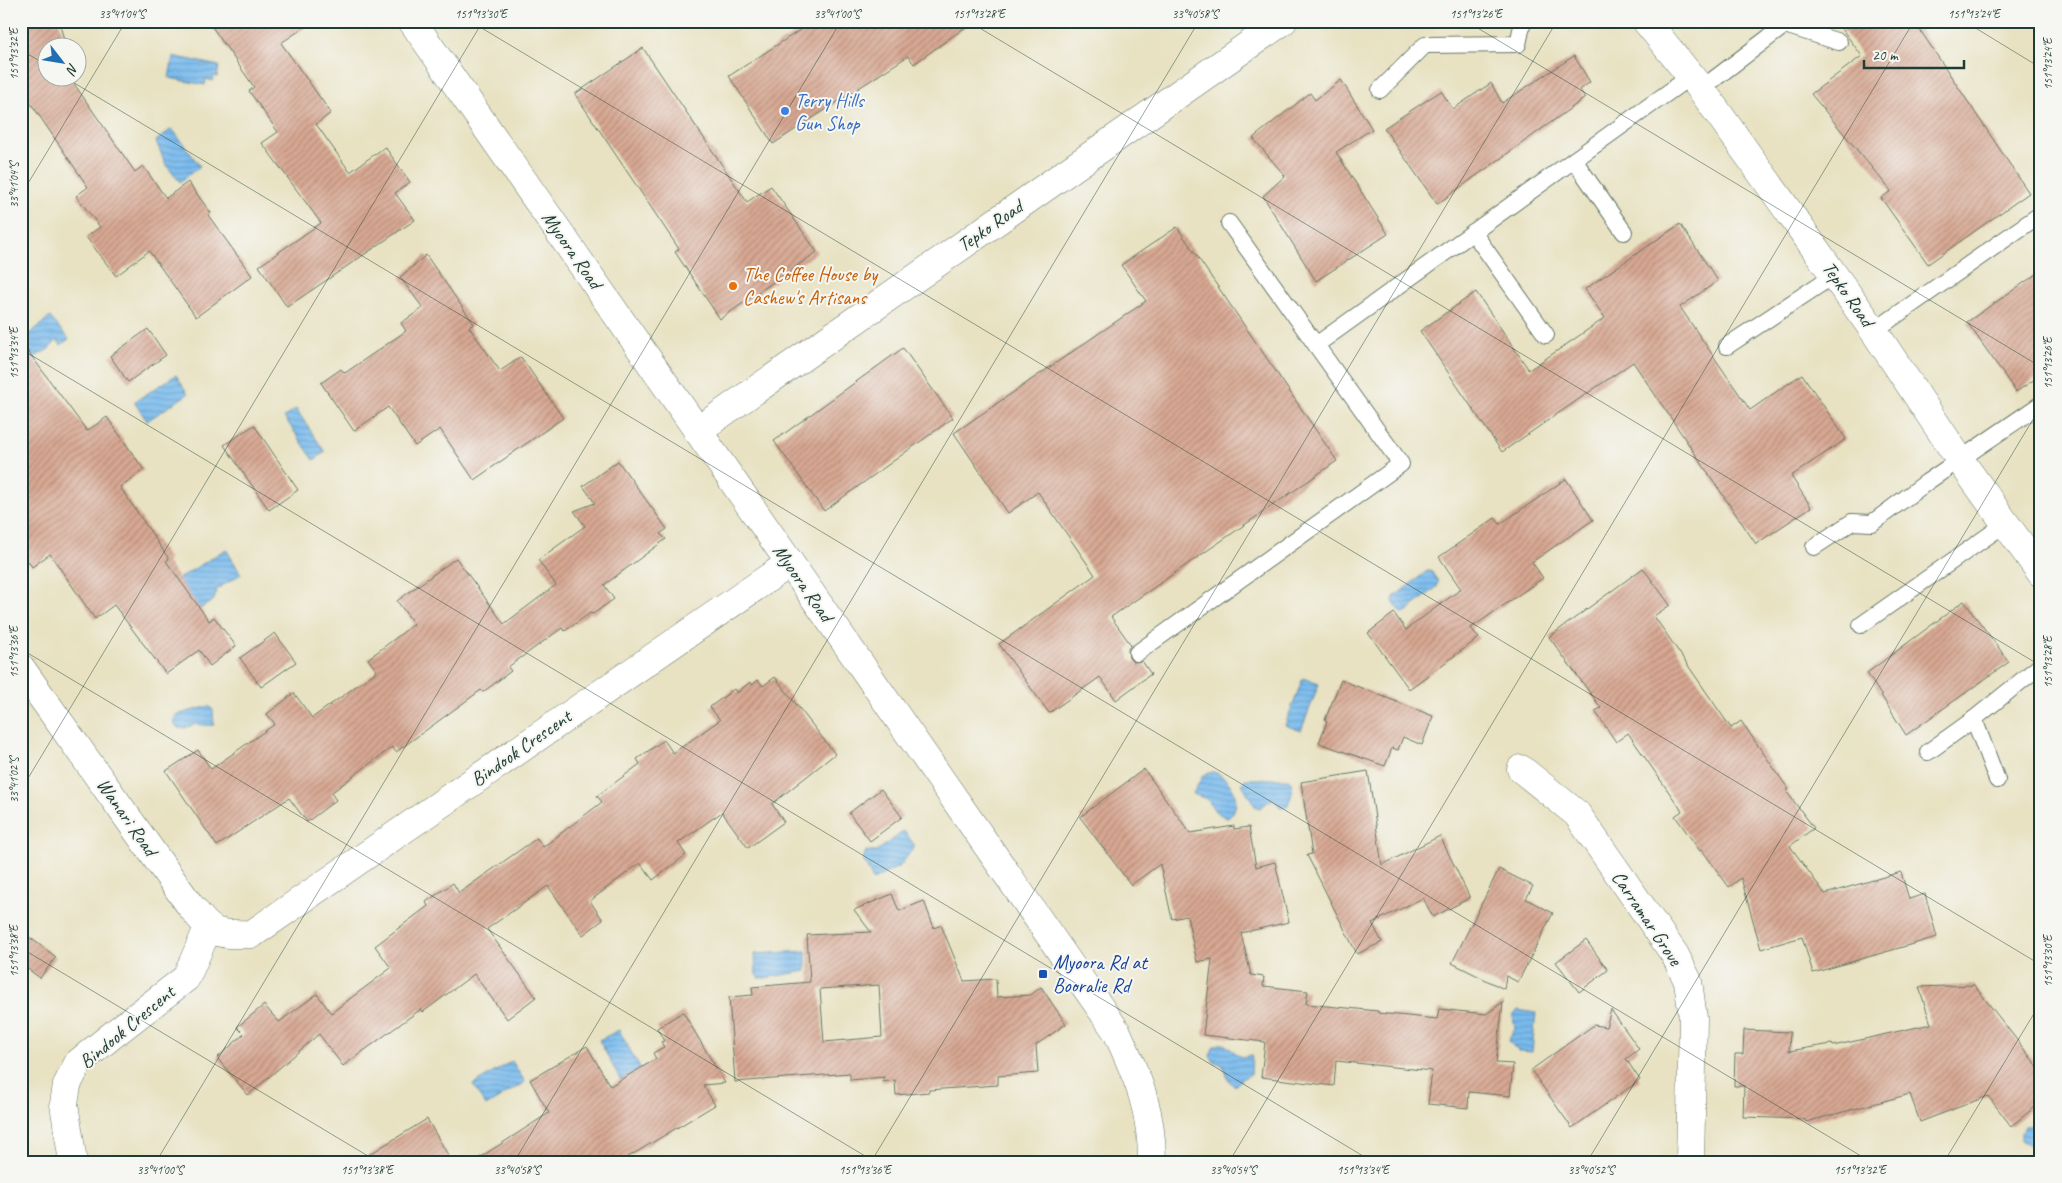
<svg xmlns="http://www.w3.org/2000/svg" width="2062" height="1183" font-family="Caveat,sans-serif">
<style>
.water{fill:url(#water-rules);stroke:#4c7c91}
.building{fill:url(#building-hatch);fill-rule:evenodd}
.lines{fill:none;stroke-linecap:round;stroke-linejoin:round}
.lane-casing{stroke:#657766;stroke-width:18}
.street-casing{stroke:#657766;stroke-width:29}
.lane{stroke:#fff;stroke-width:16}
.street{stroke:#fff;stroke-width:28}
.ticks{fill:none;stroke:#1f3d34;stroke-width:1;stroke-opacity:0.45}
.shop-dot{fill:#3f7fe0;stroke:#f6f6f2;stroke-width:2}
.food-dot{fill:#e8710a;stroke:#f6f6f2;stroke-width:2}
.transit-dot{fill:#1a4fb4;stroke:#f6f6f2;stroke-width:2}
.labels{text-anchor:middle;dominant-baseline:central;stroke-width:4;stroke-linejoin:round;paint-order:stroke}
.shop-label{font-size:20px;fill:#366cbe;stroke:#f6f6f2;text-anchor:start}
.street-label{font-size:20px;fill:#1f3d34;stroke:#f6f6f2}
.food-label{font-size:20px;fill:#c56008;stroke:#f6f6f2;text-anchor:start}
.transit-label{font-size:20px;fill:#164399;stroke:#f6f6f2;text-anchor:start}
.neatline{fill:none;stroke:#1f3d34;stroke-width:2}
.ticks-label{font-size:12px;text-anchor:middle;fill:#1f3d34}
</style>
<defs>
<pattern id="water-rules" width="6" height="5" patternUnits="userSpaceOnUse" patternTransform="scale(1.25)"><rect width="6" height="5" fill="#79bbee"/><path d="M0 2.5h6" fill="none" stroke="#6399c2"/></pattern>
<pattern id="building-hatch" width="6" height="6" patternUnits="userSpaceOnUse" patternTransform="scale(1.25)"><rect width="6" height="6" fill="#d8a893"/><path d="M-1 1l2-2M0 6l6-6M5 7l2-2" fill="none" stroke="#af8a79"/></pattern>
</defs>
<rect width="100%" height="100%" fill="#f6f6f2"/>
<filter id="ink" filterUnits="userSpaceOnUse"><feTurbulence type="fractalNoise" baseFrequency=".02" numOctaves="2"/><feDisplacementMap in="SourceGraphic" scale="10" xChannelSelector="R" yChannelSelector="G"/><feConvolveMatrix kernelMatrix="1 2 1 2 8 2 1 2 1" color-interpolation-filters="sRGB"/></filter>
<filter id="wash" filterUnits="userSpaceOnUse"><feTurbulence type="fractalNoise" baseFrequency=".0096" numOctaves="4" result="noise"/><feDisplacementMap in="SourceGraphic" scale="20" xChannelSelector="R" yChannelSelector="G"/><feGaussianBlur stdDeviation="1.12" result="paint"/><feColorMatrix in="noise" values="0 0 0 0 0 0 0 0 0 0 0 0 0 0 0 0 0 1.4 0 .05"/><feComposite in="paint" operator="in"/></filter>
<g filter="url(#wash)">
<rect width="100%" height="100%" fill="#e8e2c2"/>
<g class="water">
<path d="M173 56 219 66 217 77 213 76V81L206 79 205 85 169 78Z"/>
<path d="M170 130H173L200 166 180 182 166 165 156 141Z"/>
<path d="M50 317 69 339 61 345 57 340 49 349 33 358 21 344V341Z"/>
<path d="M176 375 188 394 147 421 134 402Z"/>
<path d="M296 409 325 452 314 460 284 417Z"/>
<path d="M226 549 241 574 217 589 214 600 198 610 178 579Z"/>
<path d="M1427 571H1431L1438 581 1437 587 1405 613H1402L1393 602 1394 597Z"/>
<path d="M1303 678 1319 684 1301 731 1285 725Z"/>
<path d="M209 706 213 710 214 725C206 727 200 723 193 725 187 727 185 729 178 728L173 722 176 715Z"/>
<path d="M1213 772C1231 776 1247 807 1226 818L1215 811 1207 799 1193 794 1203 775Z"/>
<path d="M1245 779H1288C1297 787 1290 798 1287 807L1281 808 1274 799 1269 801 1260 808 1255 806 1242 784Z"/>
<path d="M904 831 915 846 900 866 873 880 863 859 866 851 876 852Z"/>
<path d="M806 951V971L765 978H760L756 975 755 954Z"/>
<path d="M1518 1010 1536 1013 1532 1052 1518 1051 1508 1041 1515 1029 1513 1016Z"/>
<path d="M619 1030 641 1070 621 1081 599 1040Z"/>
<path d="M1219 1044H1224L1241 1057 1252 1055 1251 1074 1243 1078 1236 1085H1233C1222 1075 1230 1065 1214 1062L1210 1055 1214 1046Z"/>
<path d="M512 1061 525 1082 486 1106 473 1085Z"/>
<path d="M2035 1125H2041V1144L2033 1147 2021 1140V1132L2024 1126Z"/>
</g>
<g id="blocks">
<g class="building">
<path d="M21 21H59L66 48H48V78H70L135 172 143 166 166 198 188 182 211 213 208 215 252 276 196 317 149 251 116 276 86 237 100 227 76 196 88 187 21 89Z"/>
<path d="M208 21H314L281 43 331 113 316 124 350 172 385 147 410 182 395 193 415 220 287 307 259 266 321 223 262 143 278 132 249 91 254 87Z"/>
<path d="M814 21H974L914 64 908 56 773 144 729 76Z"/>
<path d="M1836 21H1914L2029 193 1928 264 1881 198 1891 191 1811 94 1862 56Z"/>
<path d="M643 48 747 202 771 186 817 252 720 319 675 252 679 249 575 94Z"/>
<path d="M1574 56 1590 82 1580 90 1585 98 1437 204 1384 128 1441 91 1453 109 1491 83 1502 103Z"/>
<path d="M1341 80 1372 129 1336 152 1388 234 1316 281 1263 196 1285 176 1253 138 1310 93 1315 100Z"/>
<path d="M1680 224 1718 281 1680 307 1750 410 1802 374 1846 439 1791 476 1811 507 1756 544 1633 362 1502 452 1420 331 1476 292 1529 370 1605 318 1585 289Z"/>
<path d="M1177 227 1337 461 1111 617 1131 645 1128 649 1129 658 1133 662 1142 661 1151 674 1116 700 1100 677 1049 713 999 644 1095 575 1038 492 1008 513 954 433 1146 301 1121 265Z"/>
<path d="M426 255 474 324 469 327 500 371 521 357 563 418 474 480 440 429 415 446 388 407 354 431 321 383 341 369 345 373 406 331 401 323 423 308 400 277Z"/>
<path d="M2041 271V375L2016 392 1967 322Z"/>
<path d="M148 329 166 355 128 382 110 356Z"/>
<path d="M21 342 87 431 107 417 144 470 120 487 169 559 166 561 209 621 214 617 236 646 210 666 199 650 166 674 114 605 95 619 50 554 32 567 21 551Z"/>
<path d="M903 348 953 418 824 511 774 441Z"/>
<path d="M254 425 298 490 269 510 224 445Z"/>
<path d="M618 461 667 529 660 534 666 539 604 585 614 599 593 614 590 613 565 631 562 628 508 667 511 671 483 692 481 690 396 752 392 747 331 793 336 800 307 822 289 798 217 846 166 771 198 750 211 769 275 724 267 714 294 693 312 718 377 671 368 659 414 624 397 601 456 558 504 624 556 585 538 560 585 526 574 511 595 503 583 486Z"/>
<path d="M1566 479 1593 520 1532 562 1543 578 1471 628 1479 638 1409 689 1368 633 1394 613 1406 630 1461 589 1439 557 1495 518 1500 524Z"/>
<path d="M1643 568 1670 605 1654 616 1731 728 1741 721 1789 790 1786 791 1814 828 1790 846 1825 894 1901 872 1909 899 1925 894 1937 937 1813 973 1802 937 1761 949 1741 878 1729 887 1702 850 1700 851 1675 816 1682 811 1628 733 1616 742 1595 711 1601 708 1549 637Z"/>
<path d="M1964 601 2009 662 1906 735 1867 673Z"/>
<path d="M275 633 296 662 261 687 240 658Z"/>
<path d="M775 677 835 754 772 804 784 822 748 848 722 812 678 843 686 855 653 880 640 863 590 901 603 920 583 935 548 886 487 929 536 997 507 1019 474 974 423 1012 421 1009 343 1066 319 1034 248 1095 217 1058 244 1034 237 1027 264 1005 279 1022 317 994 331 1013 391 968 375 946 428 906 426 902 453 883 459 893 537 838 543 847 602 802 597 796 640 764 637 759 664 740 673 753 720 720 710 707 734 689 737 693 750 682 752 685 758 680 763 686Z"/>
<path d="M1341 680 1433 716 1422 745 1403 737 1398 750 1392 748 1385 766 1319 743 1327 721 1325 720Z"/>
<path d="M1144 769 1190 833 1234 826V829L1249 827 1256 867 1275 862 1289 922 1241 933 1251 975 1264 977 1263 986 1308 991 1306 1004 1378 1011V1013L1437 1019 1439 1009 1486 1014 1503 1002 1496 1063 1513 1064 1510 1096 1469 1092 1468 1108 1428 1104 1432 1071 1336 1061 1334 1086 1261 1077 1265 1042 1203 1035 1212 959 1197 962 1187 916 1172 919 1160 864 1131 885 1080 817Z"/>
<path d="M1368 771 1382 865 1440 836 1470 898 1433 917 1423 898 1372 923 1382 942 1357 954 1307 855 1312 854 1301 782Z"/>
<path d="M881 789 902 817 870 841 849 813Z"/>
<path d="M1499 869 1533 886 1526 899 1553 913 1518 982 1506 976 1504 989 1452 963Z"/>
<path d="M892 894 899 911 924 901 934 928 941 925 964 981 996 979 997 997 1031 995 1041 987 1066 1024 1036 1045 1038 1073 998 1076V1085L929 1090V1092L896 1095 895 1080 882 1082 884 1077 850 1080V1073L735 1082 729 997 753 995 752 987 810 982 807 935 871 932 854 910ZM879 985 882 1037 824 1042 820 989Z"/>
<path d="M21 931 56 957 40 978 21 964Z"/>
<path d="M1586 940 1608 970 1579 992 1556 962Z"/>
<path d="M1974 985 2041 1071V1102L2011 1126 1988 1096 1920 1122 1910 1094 1806 1122 1804 1119 1743 1117 1744 1086H1734L1735 1054H1743L1744 1030 1790 1032 1789 1051 1832 1044 1833 1046 1931 1024 1919 987Z"/>
<path d="M1611 1010 1639 1049 1626 1059 1640 1080 1572 1128 1531 1070 1594 1025 1606 1027Z"/>
<path d="M683 1012 725 1083 703 1085 715 1105 620 1162H473L549 1113 530 1080 587 1046 610 1086 656 1059 653 1053 664 1047 661 1042 664 1041 657 1028Z"/>
<path d="M427 1119 452 1162H357Z"/>
</g>
</g>
</g>
<g filter="url(#ink)">
<use href="#blocks" fill-opacity="0" stroke="#657766" stroke-width="1"/>
<g class="lines">
<g class="lane-casing">
<g id="lane">
<path d="M1785 25 1839 42"/>
<path d="M1701 89 1785 25 1783 21"/>
<path d="M1380 90 1425 45 1518 44 1523 21"/>
<path d="M1574 160 1624 232"/>
<path d="M1229 223 1316 345"/>
<path d="M1473 232 1546 335"/>
<path d="M1874 331 2038 216"/>
<path d="M1727 346 1834 275"/>
<path d="M1814 547 1852 522 1872 523 1927 482 2041 404"/>
<path d="M1861 625 2005 524"/>
<path d="M1137 653 1401 464 1316 345 1691 76"/>
<path d="M1928 752 1974 719"/>
<path d="M1997 780 1974 719 2041 665"/>
</g>
</g>
<g class="street-casing">
<g id="street">
<path d="M412 21 1117 1032C1138 1079 1152 1109 1152 1162"/>
<path d="M1646 21 1701 89 1834 275 1874 331 1960 460 2041 573"/>
<path d="M697 431 1283 21"/>
<path d="M21 668 189 904C213 934 213 935 252 934L790 563"/>
<path d="M1521 769 1577 814 1675 955 1688 981 1693 1018 1690 1162"/>
<path d="M73 1162 64 1104 67 1085 78 1063 115 1033 186 978 208 928"/>
</g>
</g>
<use href="#lane" class="lane"/>
<use href="#street" class="street"/>
</g>
</g>
<path class="ticks" d="M470 21 2041 965M968 21 2041 666M1466 21 2041 367M1964 21 2041 68M21 50 48 66M66 78 1871 1162M21 195 126 21M21 349 1373 1162M21 649 875 1162M21 790 483 21M21 948 378 1162M156 1162 841 21M514 1162 1199 21M871 1162 1557 21M1229 1162 1914 21M1587 1162 2041 406M1944 1162 2041 1002"/>
<circle class="shop-dot" cx="785" cy="111" r="5"/>
<circle class="food-dot" cx="733" cy="286" r="5"/>
<rect class="transit-dot" x="1038" y="969" width="10" height="10" rx="2.5"/>
<g class="labels">
<g class="shop-label">
<text x="795" y="100">Terry Hills<tspan x="795" dy="23">Gun Shop</tspan></text>
</g>
<g class="street-label">
<text transform="translate(990 226) rotate(-35)">Tepko Road</text>
<text transform="translate(572 250) rotate(55)">Myoora Road</text>
<text transform="translate(1848 294) rotate(55)">Tepko Road</text>
<text transform="translate(803 583) rotate(55)">Myoora Road</text>
<text transform="translate(521 748) rotate(-35)">Bindook Crescent</text>
<text transform="translate(127 817) rotate(55)">Wanari Road</text>
<text transform="translate(1647 918) rotate(56)">Carramar Grove</text>
<text transform="translate(127 1027) rotate(-40)">Bindook Crescent</text>
</g>
<g class="food-label">
<text x="743" y="274">The Coffee House by<tspan x="743" dy="23">Cashew's Artisans</tspan></text>
</g>
<g class="transit-label">
<text x="1053" y="962">Myoora Rd at<tspan x="1053" dy="23">Booralie Rd</tspan></text>
</g>
</g>
<rect width="2062" height="1183" fill="none" stroke="#f6f6f2" stroke-width="55"/>
<g transform="translate(62 62) rotate(121)"><circle r="24" fill="#f6f6f2" stroke="#a0aca6"/>
<path d="M0-4L9 19L0 12L-9 19Z" fill="#1f6fb2"/>
<text y="-8" font-size="14" font-weight="bold" text-anchor="middle" fill="#1f3d34">N</text>
</g>
<path d="M1864 60v8h100v-8" fill="none" stroke="#1f3d34" stroke-width="2.5"/>
<text x="1872" y="60" font-size="15" fill="#1f3d34" stroke="#f6f6f2" stroke-width="4" paint-order="stroke">20 m</text>
<rect x="28" y="28" width="2006" height="1128" class="neatline"/>
<g class="ticks-label">
<text x="122" y="18">33°41'04"S</text>
<text x="481" y="18">151°13'30"E</text>
<text x="837" y="18">33°41'00"S</text>
<text x="979" y="18">151°13'28"E</text>
<text x="1195" y="18">33°40'58"S</text>
<text x="1476" y="18">151°13'26"E</text>
<text x="1974" y="18">151°13'24"E</text>
<text transform="translate(14 54) rotate(-90)" y="4">151°13'32"E</text>
<text transform="translate(2048 64) rotate(-90)" y="4">151°13'24"E</text>
<text transform="translate(14 185) rotate(-90)" y="4">33°41'04"S</text>
<text transform="translate(14 353) rotate(-90)" y="4">151°13'34"E</text>
<text transform="translate(2048 363) rotate(-90)" y="4">151°13'26"E</text>
<text transform="translate(14 652) rotate(-90)" y="4">151°13'36"E</text>
<text transform="translate(2048 662) rotate(-90)" y="4">151°13'28"E</text>
<text transform="translate(14 780) rotate(-90)" y="4">33°41'02"S</text>
<text transform="translate(14 951) rotate(-90)" y="4">151°13'38"E</text>
<text transform="translate(2048 961) rotate(-90)" y="4">151°13'30"E</text>
<text x="160" y="1174">33°41'00"S</text>
<text x="367" y="1174">151°13'38"E</text>
<text x="517" y="1174">33°40'58"S</text>
<text x="865" y="1174">151°13'36"E</text>
<text x="1233" y="1174">33°40'54"S</text>
<text x="1363" y="1174">151°13'34"E</text>
<text x="1591" y="1174">33°40'52"S</text>
<text x="1860" y="1174">151°13'32"E</text>
</g>
</svg>
